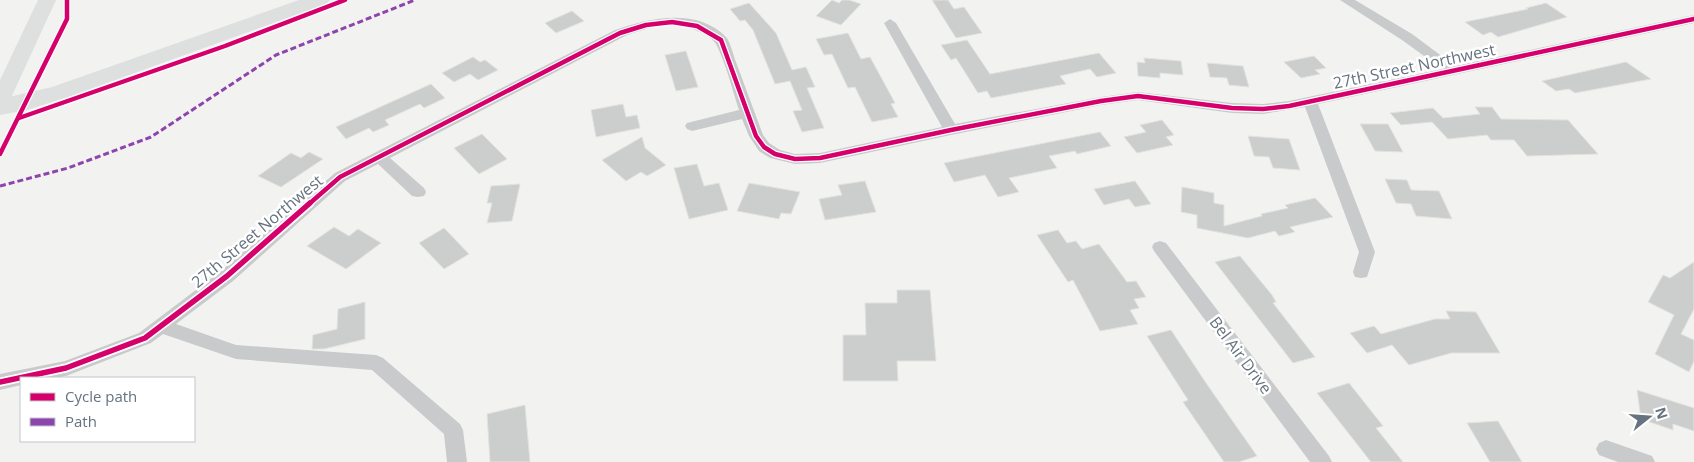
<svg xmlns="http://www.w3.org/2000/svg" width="1694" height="462" font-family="'Open Sans',sans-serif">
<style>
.building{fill:#cccdcd;stroke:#e2e2e1}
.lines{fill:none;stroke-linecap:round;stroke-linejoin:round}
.street{fill:#c8cacb;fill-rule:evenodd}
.secondary{fill:#dedfdf;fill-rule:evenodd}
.highway{fill:#dedfdf;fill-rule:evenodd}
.quiet{stroke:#8e44ad;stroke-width:3;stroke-dasharray:6 3;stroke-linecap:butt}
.cycleway-far1-casing{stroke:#fff;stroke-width:7}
.cycleway-casing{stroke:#fff;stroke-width:9}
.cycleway-far1{stroke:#d6006c;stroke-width:4.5}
.cycleway{stroke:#d6006c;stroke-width:5.5}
.labels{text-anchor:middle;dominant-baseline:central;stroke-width:5;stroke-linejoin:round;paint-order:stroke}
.street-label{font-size:16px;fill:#65727f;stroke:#fff}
</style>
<rect width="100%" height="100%" fill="#f2f3f1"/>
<g class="building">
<path d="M832 0 839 3 842 0H849L861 4 841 25 816 16Z"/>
<path d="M932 0H948L954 9 964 7 982 33 956 38Z"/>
<path d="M749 3 776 33 792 70 806 67 815 87 807 88 824 128 802 132 793 111 802 110 790 81 775 84 753 30 745 20 740 21 730 9Z"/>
<path d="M1546 3 1567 17 1498 37 1491 32 1483 35 1465 22 1528 9 1526 8Z"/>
<path d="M572 11 584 21 556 33 545 23Z"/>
<path d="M848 33 861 59 870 57 895 103 891 104 898 117 872 122 855 87 848 88 832 54 824 55 816 39Z"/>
<path d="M967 40 990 74 1099 53 1116 73 1097 77 1090 69 1060 76 1066 84 991 98 987 91 978 93 956 58 951 60 941 45Z"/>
<path d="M686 51 698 87 676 91 665 55Z"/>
<path d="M1314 56 1326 68 1315 70 1320 74 1301 78 1284 62Z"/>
<path d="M473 57 480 62 485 60 498 70 478 80 470 74 454 82 442 73Z"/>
<path d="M1144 58 1181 61 1183 75 1160 73V78L1138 76 1137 62 1145 63Z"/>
<path d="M1626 62 1651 79 1575 93 1569 89 1556 91 1542 81Z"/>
<path d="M1207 63 1243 66 1249 87 1229 85 1227 78 1210 77Z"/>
<path d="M431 84 445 98 424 108 420 104 385 120 389 125 373 132 369 128 346 139 336 127Z"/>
<path d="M623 104 626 117 637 115 640 128 596 137 591 110Z"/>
<path d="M1475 107H1492L1501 119 1568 120 1598 154 1527 156 1514 140H1491L1487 135 1448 139 1432 122 1401 125 1390 113 1433 108 1443 118 1480 114Z"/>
<path d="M1162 120 1174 135 1166 137 1173 145 1137 153 1124 137 1146 132 1140 125Z"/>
<path d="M1360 124H1388L1403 152 1375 151Z"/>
<path d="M1100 132 1111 146 1077 154 1075 151 1049 156 1057 168 1009 178 1019 192 998 197 985 175 954 182 944 163Z"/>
<path d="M482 134 507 159 479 174 454 148Z"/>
<path d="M1248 136 1289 139 1300 170 1273 168 1269 157 1254 156Z"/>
<path d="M642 137 645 148 666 165 647 176 641 172 626 181 602 160Z"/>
<path d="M309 152 323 159 281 187 258 176 291 153 301 158Z"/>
<path d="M697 164 704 186 719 183 728 210 689 219 674 168Z"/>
<path d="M1385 179 1407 180 1411 190 1439 191 1452 219 1416 216 1411 204 1396 203Z"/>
<path d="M865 181 876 212 825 220 819 199 842 195 838 185Z"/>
<path d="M1135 181 1151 204 1135 207 1129 199 1104 205 1094 189Z"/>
<path d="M749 183 800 192 791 214 781 213 779 219 737 211Z"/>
<path d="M520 184 512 221 487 223 492 203H487L491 186Z"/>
<path d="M1182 187 1214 193V203L1224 205V226L1262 216 1261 214 1288 208 1285 205 1315 198 1333 217 1290 227 1295 232 1279 236 1275 231 1248 238 1197 228V215L1181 212Z"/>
<path d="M334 227 349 236 358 229 381 243 346 269 307 246Z"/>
<path d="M444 228 469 254 444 269 419 243Z"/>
<path d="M1058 230 1067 243 1076 241 1082 249 1099 244 1127 282 1136 281 1146 297 1134 299 1139 308 1130 310 1138 324 1100 331 1073 280 1068 282 1037 235Z"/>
<path d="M1240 256 1272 295 1276 302 1273 303 1315 357 1293 363 1215 262Z"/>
<path d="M1694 262V309L1681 334 1694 340V361L1689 372 1655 354 1674 315 1648 302 1663 275 1670 278Z"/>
<path d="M897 290H930L936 361H897L898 381H843V335H866L865 303H897Z"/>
<path d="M365 302V339L324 349H312L313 335 337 329 338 309Z"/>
<path d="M1446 311 1476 312 1500 353H1451L1409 365 1392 345 1367 353 1350 333 1374 326 1381 334 1435 319H1450Z"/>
<path d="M1171 330 1206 383 1257 456 1239 462H1224L1183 402 1188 400 1147 336Z"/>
<path d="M1349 383 1383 426 1376 428 1403 462H1371L1317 393Z"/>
<path d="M1637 390 1694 408V431L1673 424V430L1641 419Z"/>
<path d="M525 405 530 462H490L487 414Z"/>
<path d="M1498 421 1522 462H1490L1467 423Z"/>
</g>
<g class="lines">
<g class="street">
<path d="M1340 0H1355L1412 34 1455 66 1694 15V23L1318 104 1375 252 1367 277 1361 278 1355 277 1353 272 1359 252 1305 107 1263 114 1232 113 1138 100 1101 105 951 135 820 163 795 164 770 158 759 151 749 136 742 119 692 131 687 129 685 126 687 123 739 110C732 89 726 63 716 44 713 39 706 35 700 32 675 20 649 27 625 36L390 158 424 188 426 192 424 196 418 197 412 196 378 164 345 181 233 281 176 324 236 345 376 355 383 358 460 424 463 430 467 462H447L444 434 372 370 236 359 163 334 151 343 66 376 54 378H21V385L0 390V374L65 361 139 333 221 271 335 173 615 30C649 18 697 7 726 37 731 43 733 55 736 62 745 86 754 111 763 135L769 143 780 150 795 154 820 153 942 127 884 23 890 19 896 23 955 124 1101 97 1138 92 1232 103 1263 104 1289 101 1442 69 1402 40Z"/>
<path d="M1160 241 1166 243 1329 456 1332 462H1310L1154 251 1152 247 1154 243Z"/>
<path d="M1606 440 1652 456 1655 462H1618L1599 455 1596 449 1599 443Z"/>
</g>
<path class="secondary" d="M38 0H56L10 100 7 104 0 106V80Z"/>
<path class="highway" d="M299 0H330L326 4 68 97 27 110 0 115V99L52 87Z"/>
<path class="quiet" d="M0 186 68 168 151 137 276 55 415 0"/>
<g class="cycleway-far1-casing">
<g id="cycleway-far1">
<path d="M19 118 225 46 345 0"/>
<path d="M0 154 67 19V0"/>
<path d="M309 204 340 177 620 33 646 25 672 22 697 26 721 40 756 136 764 147 775 154 795 159 820 158 951 130 1101 101 1138 96 1232 108 1263 109 1289 106 1694 19"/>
</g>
</g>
<g class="cycleway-casing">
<path id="cycleway" d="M0 382 66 368 145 338 227 276 310 203"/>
</g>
<use href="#cycleway-far1" class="cycleway-far1"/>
<use href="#cycleway" class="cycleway"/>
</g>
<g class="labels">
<g class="street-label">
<text transform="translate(1414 66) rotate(-12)">27th Street Northwest</text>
<text transform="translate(257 231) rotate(-40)">27th Street Northwest</text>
<text transform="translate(1241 355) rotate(53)">Bel Air Drive</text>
</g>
</g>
<rect x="20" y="377" width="175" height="65" fill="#ffffff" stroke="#c1c7cc"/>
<rect x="30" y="393" width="25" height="8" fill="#d6006c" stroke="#c1c7cc"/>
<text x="65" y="402" font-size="15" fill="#65727f">Cycle path</text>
<rect x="30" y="418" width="25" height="8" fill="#8e44ad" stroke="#c1c7cc"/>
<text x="65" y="427" font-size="15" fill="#65727f">Path</text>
<g transform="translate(1649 417) rotate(73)" stroke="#ffffff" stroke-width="4" paint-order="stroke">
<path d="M0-4L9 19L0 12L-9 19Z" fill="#65727f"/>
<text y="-8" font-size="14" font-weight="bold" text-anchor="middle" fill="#65727f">N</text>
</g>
</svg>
